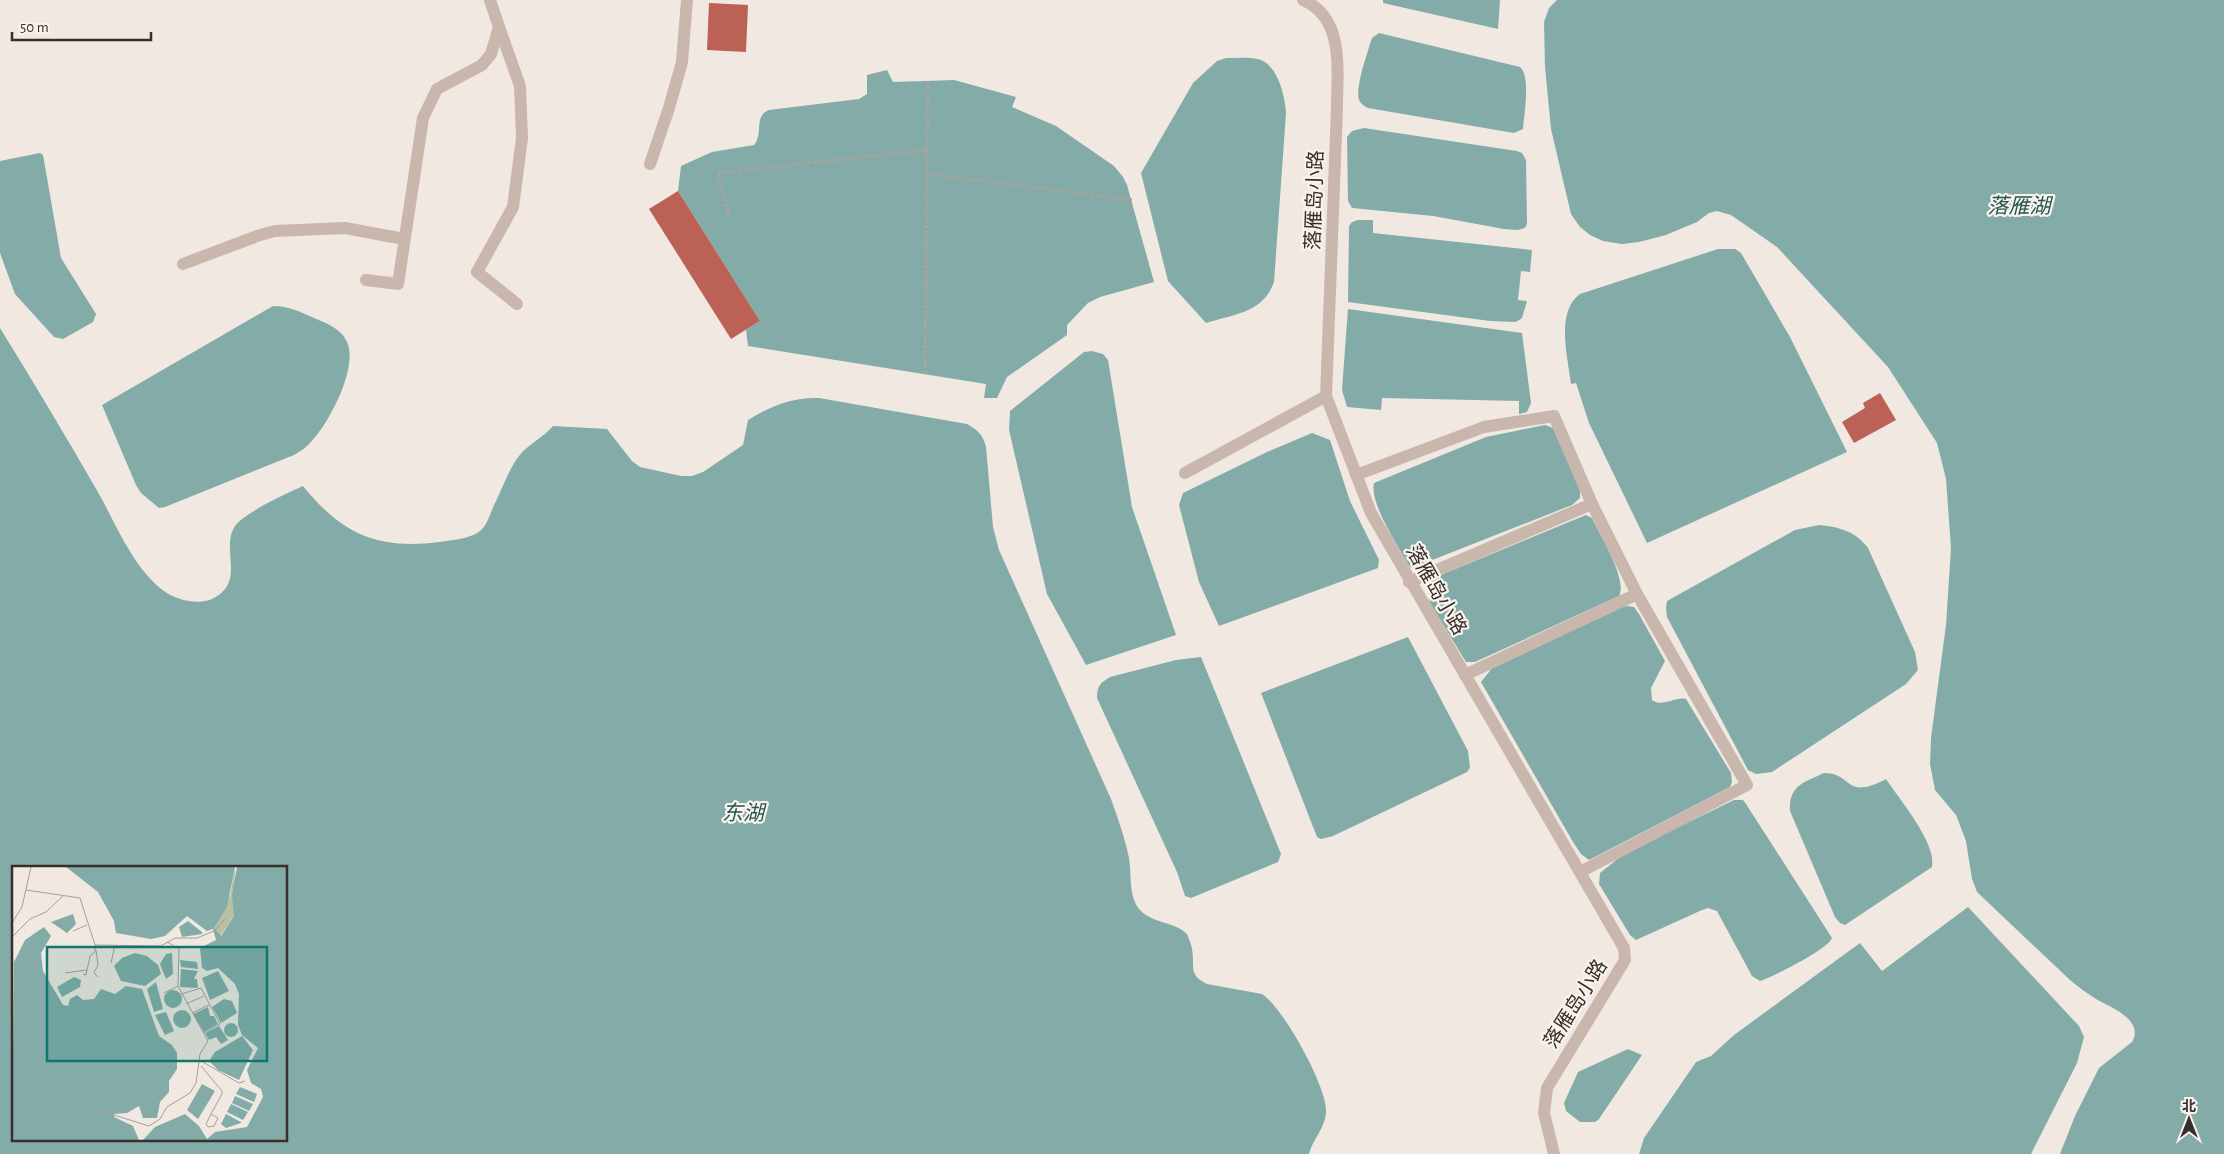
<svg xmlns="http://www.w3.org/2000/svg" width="2224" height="1154" font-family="'Alegreya Sans','Noto Sans SC',sans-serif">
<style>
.water{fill:#83aca8;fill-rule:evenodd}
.building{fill:#bb6156}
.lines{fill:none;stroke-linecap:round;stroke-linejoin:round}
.path{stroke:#b4a198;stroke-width:3;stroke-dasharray:2.5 2.5;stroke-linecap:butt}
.minor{stroke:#c9b7ae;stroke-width:12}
.labels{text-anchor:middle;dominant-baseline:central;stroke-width:4.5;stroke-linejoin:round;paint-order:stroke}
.street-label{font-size:20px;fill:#382e2b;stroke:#f9f2ed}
.water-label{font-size:21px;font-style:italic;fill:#255653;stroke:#f9f2ed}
.inset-road{fill:none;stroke:#a79e98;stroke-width:1}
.view{fill:#0f766e;fill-opacity:0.15;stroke:#0f766e;stroke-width:2.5}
.inset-edge{fill:none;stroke:#382e2b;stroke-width:2.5}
</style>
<rect width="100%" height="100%" fill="#f1e8e1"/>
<g class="water">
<path d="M1383 0H1500L1498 29 1383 3Z"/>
<path d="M1557 0H2224V1154H2060L2075 1116 2099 1068 2132 1042C2145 1020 2110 1007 2096 999 2087 993 2078 987 2070 980L1977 892 1972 879 1966 841 1956 815 1935 790 1930 764 1931 738 1946 625 1951 548 1946 479 1937 443 1888 367 1777 247 1731 215 1717 211 1709 213 1697 222 1666 235 1639 242 1622 244 1603 241 1590 235 1580 227 1571 214 1551 129 1545 67 1544 22 1549 8Z"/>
<path d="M1379 33 1520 67C1531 76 1524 115 1523 129L1514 133 1368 108C1364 106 1361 104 1359 100 1355 88 1368 51 1372 38Z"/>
<path d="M1226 58C1237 58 1248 57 1258 59 1278 64 1285 96 1286 113L1274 282C1263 313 1234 314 1206 323L1168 281 1141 173 1193 83 1217 61Z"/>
<path d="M887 70 893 82 954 80 1016 97 1012 107 1056 126 1114 166 1123 177 1127 185 1154 282 1100 297 1088 303 1067 325V335L1007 377 997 398H984L986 384 748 346 746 330 760 321 678 191 681 166 712 152 754 145C764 134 753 116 769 110L859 99 867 94V75Z"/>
<path d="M1364 128 1517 151 1522 153 1526 160 1527 224 1525 228 1518 230 1504 229 1433 216 1352 208 1348 201 1347 137 1352 131Z"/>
<path d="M40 153 43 155 61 258 96 314 93 322 63 339 54 337 15 294 0 253V161Z"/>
<path d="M1358 220H1373V233L1532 250 1530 272 1521 271 1518 300 1527 301 1522 318 1516 322 1490 321 1348 302 1349 226 1352 222Z"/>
<path d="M1718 249H1735L1741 253 1790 337 1847 452 1647 543 1589 423 1576 383 1571 384C1568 358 1555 312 1580 294Z"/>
<path d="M273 306C289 306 300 312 314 318 326 323 342 329 347 342 359 368 327 428 307 446 303 450 298 452 294 455L165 507 159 508 141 493 136 485 102 405Z"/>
<path d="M1348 309 1522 333 1531 403 1527 412 1519 414V401L1382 398 1381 410 1347 407 1342 390Z"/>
<path d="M0 328C34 383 67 438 99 494 117 526 133 568 164 591 176 600 200 606 214 598 246 581 220 549 235 526 244 513 287 493 303 486 342 534 377 550 440 542 452 540 470 539 480 531 488 525 491 510 496 501 503 487 509 469 519 456 528 444 543 438 553 426L607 429 632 461 640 467 681 476H692L703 472 743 445 748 420C771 406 792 397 819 398L967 424C978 430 983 435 986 447L993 527 999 550 1111 799C1118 819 1125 838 1129 858 1132 875 1128 896 1140 910 1153 924 1174 921 1187 934 1189 939 1191 944 1192 949 1195 966 1188 975 1207 984L1262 994C1283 1007 1327 1087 1326 1111 1326 1127 1313 1139 1309 1154H0ZM14 868H286V1140H14Z"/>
<path d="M1092 351 1103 354 1108 360 1132 507 1176 635 1086 665 1047 594 1009 430 1010 411 1084 352Z"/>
<path d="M1545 425 1553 428 1580 487V498L1572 505 1412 568 1409 566C1399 547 1369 503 1374 483L1486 437Z"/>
<path d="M1312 433 1330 440 1350 501 1379 560 1378 568 1219 626 1199 582 1179 505 1183 493 1267 452Z"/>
<path d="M1586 515 1592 518C1600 535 1628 580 1619 596L1475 662H1466L1430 603 1428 586 1431 579Z"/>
<path d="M1819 525C1839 527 1855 531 1868 548L1915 652 1918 670 1906 684 1772 772 1756 774 1748 770 1667 617 1666 608 1667 601 1795 530Z"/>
<path d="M1628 606 1634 607 1639 614 1665 661 1651 688 1652 700C1663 708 1675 696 1686 699L1731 773 1732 782 1730 787 1589 860 1581 854 1573 842 1481 682 1493 667 1620 607Z"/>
<path d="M1408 637 1468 751 1470 768 1467 772 1333 836 1321 839 1317 837 1261 693Z"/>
<path d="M1201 657 1281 854 1278 862 1191 898 1185 896 1177 872 1097 698C1097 686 1100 683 1110 677L1176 660Z"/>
<path d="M1824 773C1853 773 1844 801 1886 779 1899 799 1937 843 1932 867L1845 925 1840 923 1835 917 1790 811C1789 785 1803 783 1824 773Z"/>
<path d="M1734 800H1743L1746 804 1832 938C1827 950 1774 976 1760 981L1752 976 1717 911 1708 908 1702 910 1636 940 1630 935 1599 884 1600 873 1625 853Z"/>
<path d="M1968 907 2079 1026 2084 1037 2077 1063 2031 1154H1639L1644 1138 1696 1062 1711 1056 1734 1035 1860 943 1882 971Z"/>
<path d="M1628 1049 1642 1055 1599 1119 1595 1122H1580L1566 1111 1564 1103 1578 1072Z"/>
</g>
<g class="building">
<path d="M709 3 748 5 746 52 707 50Z"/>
<path d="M678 191 760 321 731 339 649 209Z"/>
<path d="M1880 393 1896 420 1854 443 1842 422 1865 408 1863 403Z"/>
</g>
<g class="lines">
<g class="path">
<path d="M927 174 1132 200"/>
<path d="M729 216 718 173 927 150"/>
<path d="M925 373 928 81"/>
</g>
<g class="minor">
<path d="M1303 0C1345 18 1337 70 1337 108L1326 396 1371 513 1624 948 1625 960 1547 1088 1544 1113 1554 1154"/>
<path d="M499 27 520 86 522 138 513 207 477 272 517 304"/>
<path d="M650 164 669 108 682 62 687 0"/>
<path d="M183 264 260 235 275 231 345 228 404 239"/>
<path d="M366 280 398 284 423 118 437 89 482 65 491 54 499 27 490 0"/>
<path d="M1185 473 1326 396"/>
<path d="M1356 475 1484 427 1554 416 1592 504 1637 594 1747 785 1580 872"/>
<path d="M1409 582 1592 504"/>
<path d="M1465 675 1637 594"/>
</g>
</g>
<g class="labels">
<g class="street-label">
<text transform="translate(1315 200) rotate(-88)">落雁岛小路</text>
<text transform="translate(1436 590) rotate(60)">落雁岛小路</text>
<text transform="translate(1576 1004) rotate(-58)">落雁岛小路</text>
</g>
<g class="water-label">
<text x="2019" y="206">落雁湖</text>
<text x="743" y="813">东湖</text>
</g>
</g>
<g transform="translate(12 866)">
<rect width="275" height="275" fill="#f1e8e1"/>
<path d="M223 1 222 50 208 70 202 62 218 30Z" fill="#b9bfa2"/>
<path d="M54 1H223L215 41 202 62 209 70 222 50 220 29 225 1H275V274H131L143 261 173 248 187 260 195 273 203 266 235 261 251 231 249 223 239 217 235 204 246 182 230 169 226 159 227 128 223 118 206 102 195 105 190 102 188 82 204 74 201 63 195 65 175 50 153 70 139 73 104 67 102 55 86 26ZM61 48 64 58 55 67 39 56ZM176 55 190 66V68L170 71 167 61ZM32 61 39 70 29 87 31 105 51 139 56 140 58 133 65 129 71 134 82 133 89 123 103 128 114 120 130 123 147 170 160 179 165 187V203L157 215V226L148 236 145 252H131L127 240 115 247 102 248V251L121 260 127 274H0L2 96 13 74ZM123 87 135 90 146 99 149 108 133 120 109 115 102 100 110 92ZM160 87 161 108 154 113 148 98 154 88ZM168 94 185 96 186 103 169 101ZM169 103 186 105 182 113H185L186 122 168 121ZM206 105 217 125 198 134 190 112ZM62 111 69 114 68 121 50 131 45 121ZM144 116 151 143 142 146 135 123ZM152 133a9 9 0 1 1 18 0a9 9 0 1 1-18 0ZM212 133 220 135 225 147 209 157 200 141ZM196 141 198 150H202L206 158 192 166 181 148ZM161 153a9 9 0 1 1 18 0a9 9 0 1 1-18 0ZM154 146 162 165 153 169 143 149ZM212 164a7 7 0 1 1 14 0a7 7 0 1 1-14 0ZM207 160 216 174 209 178 204 171 197 174 193 167ZM230 170 241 184 227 214 206 204 197 195 203 186ZM190 218 203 225 186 253 175 244ZM228 221 245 228 242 236 224 228ZM223 230 241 238 237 245 220 237ZM219 238 236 246 231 254 215 246ZM214 248 229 256V257L214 262 209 258Z" fill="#83aca8"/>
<path class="inset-road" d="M14 24 68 32 83 79 149 80 163 72H185L202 65 213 53M0 57 10 41 19 1M61 65 75 59M0 71 18 53 34 46 52 29M84 84 86 99 82 107 86 111M99 97 103 79M53 107 75 104M71 108 74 109 78 90 83 86V79M152 127 166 120M169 128 189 122 208 158 191 167M174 138 192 130M180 147 197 139M189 195 227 217 233 215M189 200 210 225V228L199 248 194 258 196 261 202 260 206 252 199 248M85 233 81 241 86 244 137 260 148 253 155 241 178 227 184 217 188 188 196 175 166 120 167 83 155 76"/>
<path class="view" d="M35 81H255V195H35Z"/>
<rect width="275" height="275" class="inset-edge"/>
</g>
<g transform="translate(2189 1119)" stroke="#f9f2ed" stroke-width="4" paint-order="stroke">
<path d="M0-4L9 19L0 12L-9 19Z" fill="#382e2b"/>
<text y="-8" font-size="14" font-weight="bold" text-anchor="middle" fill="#382e2b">北</text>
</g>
<path d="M12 32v8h139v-8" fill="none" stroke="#382e2b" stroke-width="2.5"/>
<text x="20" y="32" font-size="15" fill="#382e2b" stroke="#f9f2ed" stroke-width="4" paint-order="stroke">50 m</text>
</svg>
